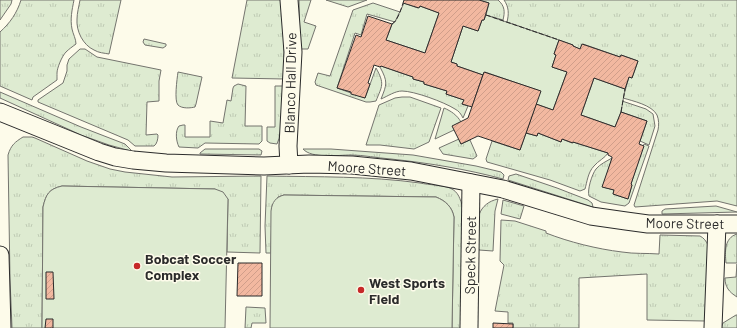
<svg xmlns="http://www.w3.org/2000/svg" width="737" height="328" font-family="Barlow,sans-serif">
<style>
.grass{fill:url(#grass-tufts);stroke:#74746e}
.garden{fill:#deebd1;stroke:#74746e}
.building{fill:url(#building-hatch);stroke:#2b2b2b}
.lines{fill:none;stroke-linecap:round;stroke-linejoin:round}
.minor-casing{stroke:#2b2b2b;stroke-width:19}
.minor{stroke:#fdfbea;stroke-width:17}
.fence{stroke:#2b2b2b;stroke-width:1;stroke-dasharray:5 2;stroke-linecap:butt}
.poi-dot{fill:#c62828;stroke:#fdfbea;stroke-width:1.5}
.labels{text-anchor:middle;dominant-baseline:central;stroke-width:3;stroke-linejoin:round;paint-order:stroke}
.street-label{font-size:14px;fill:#2b2b2b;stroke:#fdfbea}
.poi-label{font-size:14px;font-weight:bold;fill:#2b2b2b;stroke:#fdfbea;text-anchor:start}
</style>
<defs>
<pattern id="grass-tufts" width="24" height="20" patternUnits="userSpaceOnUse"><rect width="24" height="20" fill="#deebd1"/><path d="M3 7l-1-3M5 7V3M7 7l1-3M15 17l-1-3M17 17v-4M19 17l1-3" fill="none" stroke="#bfcab4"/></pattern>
<pattern id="building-hatch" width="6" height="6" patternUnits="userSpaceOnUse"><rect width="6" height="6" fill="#f2b8a0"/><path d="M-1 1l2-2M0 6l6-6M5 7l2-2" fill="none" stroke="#d09e8a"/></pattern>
</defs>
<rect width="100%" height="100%" fill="#fdfbea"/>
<g class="grass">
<path d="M0 0H12L11 4 0 20Z"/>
<path d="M21 0H74C72 10 70 19 72 29 73 34 76 39 76 44 72 47 69 49 66 52 62 56 57 68 57 73 57 75 57 77 57 80L33 97 32 100 0 86V32C10 23 17 13 21 0Z"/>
<path d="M80 0H121L109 54C104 53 99 53 94 50 83 45 76 31 77 19 77 13 79 6 80 0Z"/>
<path d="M247 0H282L284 46 285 79 232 78Z"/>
<path d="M299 0H311L304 22 316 26 308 49H300Z"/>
<path d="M326 0H367L348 7Z"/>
<path d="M479 0H498C505 6 505 12 503 20L486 15 489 3Z"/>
<path d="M504 0H737V206L717 201 635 207 634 205 658 130C659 125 659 120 657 115 652 105 633 101 623 98L629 77 632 78 638 61 621 55 620 57 583 44 580 49 573 46V45L507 22C509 14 509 7 504 0Z"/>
<path d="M373 3 400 12 395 22 367 14 361 35 355 33 337 88 365 98 376 68C385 84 382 86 376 101L370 102H366L316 85 315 82 318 73 330 76 353 10Z"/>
<path d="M144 39 166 44V46L163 48 145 45 143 42Z"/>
<path d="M80 49H85L97 57 161 70 159 81V101L147 102 146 135 157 134 158 135C158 139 157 144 154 146H135L128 140 38 102V100L63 83 67 71V65L69 59Z"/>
<path d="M381 66 413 77V79L424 82V84L447 91 446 94 464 100 462 104 468 106 463 118C461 114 459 111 455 109 444 102 414 91 402 91 395 91 388 96 381 99 387 84 388 82 380 67Z"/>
<path d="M178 72 202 77 196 104 195 107C191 108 182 109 178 105 174 101 177 79 178 72Z"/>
<path d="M238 84 246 86 245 126H262V141L259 144 205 143 198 148 179 147C176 141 175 131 179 126L183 125H185V137H210V121L223 123 227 100 231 101 233 88 234 86Z"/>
<path d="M275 86H283C283 100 283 132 277 144L270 143 267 141V127H275Z"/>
<path d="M0 92 81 127 125 144 131 150V151L109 145 81 135 0 98Z"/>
<path d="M402 97H410L441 108 429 142 414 149 380 145H366L379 105 395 98Z"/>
<path d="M622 101 646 109 653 114 655 126 649 145 640 141 647 121 621 112Z"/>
<path d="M526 133 537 136 538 133 561 142 562 139 572 143 573 142 608 153C605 158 598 161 594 166 588 172 587 182 585 189L580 191 550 180 487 162 486 159 492 141 520 150Z"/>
<path d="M23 137H32L35 138 87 161 110 169 125 172 172 177 261 176 260 253 227 252 228 199 215 189 62 186C49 189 46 194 43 207L42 328H12L10 279 8 155C11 145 15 142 23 137Z"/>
<path d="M459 139 461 144 470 140 477 156 473 159 443 154 439 148Z"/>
<path d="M644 144 649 146 629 203 625 206 601 202 589 196C587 190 592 174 596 169 600 164 607 161 612 158L603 187 614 190 613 194 628 199 632 185 631 184Z"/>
<path d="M205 149H259L262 151 261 155 200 154V153Z"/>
<path d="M303 149H331L413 155 476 166 501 172 504 175 503 179C466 169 428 163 391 159 377 158 364 155 351 155 338 155 312 159 303 149Z"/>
<path d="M516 174 557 188 588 200 592 203 593 207 508 180 509 176Z"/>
<path d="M267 176C318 177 369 176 420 183 429 185 442 185 450 188 459 192 460 199 463 208L461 328H452L454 217C452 207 446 201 436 197L284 195 278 197 272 207 271 253H266L265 226Z"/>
<path d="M498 199 495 211 493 251 479 250 477 244 479 215C482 206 489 201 498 199Z"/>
<path d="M503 200 524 206 520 219 501 214Z"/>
<path d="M716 206 737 212 662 214V211L665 209Z"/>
<path d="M501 220 515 221 546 231V233C569 242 597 249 622 252 634 254 647 253 659 254L660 235 700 236C704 238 706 241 708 245L705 321 647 320V274L579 278V328H513V323H508V312L495 311 504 265 500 261Z"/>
<path d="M737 234V263H726C725 252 724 238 737 234Z"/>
<path d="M737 264V297C729 292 725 287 725 278L736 277Z"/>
<path d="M246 307 265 308 266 323H252L251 328H245Z"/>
<path d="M736 315H737V328H721L723 323Z"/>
</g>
<g class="garden">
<path d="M404 3 418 8 420 6 439 13 425 53 386 40 392 24 395 22Z"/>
<path d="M486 15 559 40 554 54 556 55 552 67 567 72 553 110 536 104 540 91 485 72 483 75 457 66V64L451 62 463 26 478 31 482 20H484Z"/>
<path d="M594 78 625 89 621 112 615 127 581 115Z"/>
<path d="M444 108C451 111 457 115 461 122L454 130 435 139Z"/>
<path d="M62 186 215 189 223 192 228 199 225 328H42L43 207C46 194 49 189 62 186Z"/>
<path d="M284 195 436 197C446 201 452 207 454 217L452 328H270L271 211C272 202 276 197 284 195Z"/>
</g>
<g class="building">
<path d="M404 0H479L489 3 484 20H482L478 31 463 26 451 62 457 64V66L483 75 472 107 462 104 464 100 446 94 447 91 424 84V82L413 79V77L381 66 380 67 374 65 368 83 370 84 365 98 351 94V92L337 88 356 35 361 37 368 16 392 24 386 40 425 53 439 13 420 6 419 8 403 3Z"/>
<path d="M559 40 573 45V46L580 49 582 44 620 57 621 55 638 61 632 78 629 77 625 89 594 78 581 115 615 127 621 112 647 121 639 144 644 146 631 184 632 185 628 199 613 194 614 190 602 187 612 158V157L608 155V153L573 142V143L562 139 561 142 538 133 537 136 526 133 536 104 553 110 567 72 552 67 556 55 554 54Z"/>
<path d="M484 72 541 91 520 150 478 136 461 144 452 126 468 118Z"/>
<path d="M238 263H262V296H237Z"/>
<path d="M46 272H53L54 299H46Z"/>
<path d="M46 319H53V328H45Z"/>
<path d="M493 323 513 324V328H493Z"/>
</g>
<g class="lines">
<g class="minor-casing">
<g id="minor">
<path d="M0 112 99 152 115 157 133 160 166 163 264 166 309 164 352 165 411 171 503 189 591 216 626 221 648 224H737"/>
<path d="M289 165 288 146 293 52 289 0"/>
<path d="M0 255 2 328"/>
<path d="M469 328 471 183"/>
<path d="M713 328 717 224"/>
</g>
</g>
<use href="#minor" class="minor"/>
<g class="fence">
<path d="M486 15 559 40"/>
<path d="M392 24C398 20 401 10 403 3"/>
<path d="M621 112 625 89"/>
</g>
</g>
<g class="poi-dot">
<circle cx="137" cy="266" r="4"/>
<circle cx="361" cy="290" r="4"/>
</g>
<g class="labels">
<g class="street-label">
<text transform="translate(290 83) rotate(-89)">Blanco Hall Drive</text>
<text transform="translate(367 168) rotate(4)">Moore Street</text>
<text transform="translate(685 223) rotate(1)">Moore Street</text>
<text transform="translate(470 255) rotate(-89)">Speck Street</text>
</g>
<g class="poi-label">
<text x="145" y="258">Bobcat Soccer<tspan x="145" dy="16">Complex</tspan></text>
<text x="369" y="282">West Sports<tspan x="369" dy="16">Field</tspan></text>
</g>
</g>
</svg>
